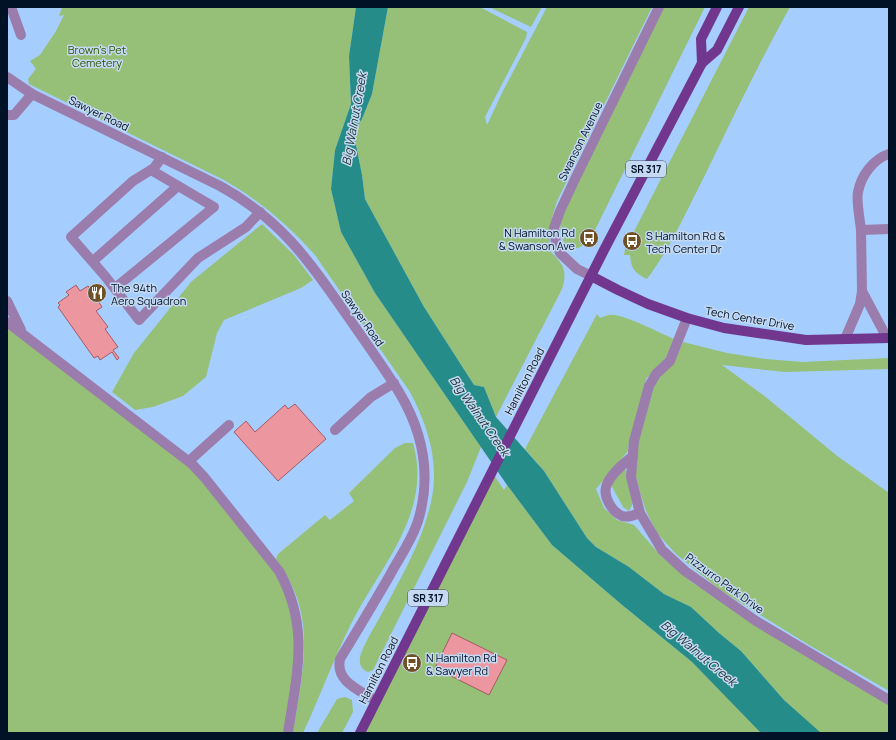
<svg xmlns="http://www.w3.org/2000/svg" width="896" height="740" font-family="Manrope,sans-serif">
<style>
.green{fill:#96bf77}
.water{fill:#268c8a}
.building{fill:#ec97a0;stroke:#a75963}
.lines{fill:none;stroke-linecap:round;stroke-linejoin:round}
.minor{stroke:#9b7dad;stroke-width:10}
.major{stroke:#71378f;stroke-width:10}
.labels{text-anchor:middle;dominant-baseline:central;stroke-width:3;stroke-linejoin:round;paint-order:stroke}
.shield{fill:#c5daf2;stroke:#3c4d63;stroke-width:1}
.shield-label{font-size:10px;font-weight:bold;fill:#011126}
.park-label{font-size:11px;fill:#2e5400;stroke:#c5daf2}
.street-label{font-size:11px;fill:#011126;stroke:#c5daf2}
.poi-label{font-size:11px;fill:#011126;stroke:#c5daf2;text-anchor:start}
.water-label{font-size:12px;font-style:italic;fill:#1a3030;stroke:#c5daf2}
</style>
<rect width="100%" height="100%" fill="#a5ceff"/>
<g class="green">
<path d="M62 7H356L349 56 351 104 335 150 331 189 341 232 375 293 481 447 467 482 373 670 368 672C362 670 359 665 360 658 361 649 375 626 380 617 400 579 424 540 432 497 439 460 427 424 410 392L315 255C288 225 259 200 224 180L29 84 28 79 36 69 30 61 40 55 56 31 64 15 59 16Z"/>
<path d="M388 7H480L527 32 526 38 487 113 485 117 487 125 503 91 547 7H652L557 201C551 219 549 231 550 251 563 264 568 270 562 289L496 417 484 387 474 385 424 307 365 199 362 175 355 140 357 126 362 119 372 94Z"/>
<path d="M489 7H542L531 27Z"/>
<path d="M663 7H705L593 234C573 263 557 245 561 217Z"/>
<path d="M749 7H790C760 61 733 117 706 173 688 208 671 247 647 279 635 273 631 269 630 255H624L625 249Z"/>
<path d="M262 224 294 255 313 280 301 288 224 320 217 333 206 377 183 396 153 407 135 410 112 392 134 353 191 282Z"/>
<path d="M597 314 600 318C605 316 610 314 615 315 631 318 658 332 674 339L668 355 664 360 646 379 643 395 629 443 628 451 596 489 604 508 617 520 634 525 660 555 693 583 889 704V733H820L784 700 741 651 719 633 691 607 664 594 629 567 596 547 587 538 544 471 525 449Z"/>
<path d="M7 322 181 454 279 571 297 619 288 733H7Z"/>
<path d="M683 342 727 353 766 359 802 362 889 358V369L784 372 722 365 767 398 836 455 889 493V691L809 645 720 590 676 554 657 533 646 511 640 492 636 477 635 461 641 427 650 401 654 384 676 358Z"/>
<path d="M405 443H413C433 513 380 566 351 624 333 660 320 697 303 733H293C300 686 314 633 293 588 289 578 282 568 276 559L278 554 325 515 330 520 354 501 349 493 395 448Z"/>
<path d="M623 470H626L629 487 633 503 629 511 623 507 611 485Z"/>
<path d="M492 472 504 490 507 485 552 545 621 604 692 662 762 733H360Z"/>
<path d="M345 697 352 700 353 712 342 733H317L337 699Z"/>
</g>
<path class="water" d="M356 7H388L372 94 362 119 357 126 355 140 362 175 365 199 424 307 474 385 484 387 496 417 544 471 587 538 596 547 629 567 664 594 691 607 719 633 741 651 784 700 821 733H761L692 662 621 604 552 545 507 485 375 293 341 232 331 189 335 150 351 104 349 56Z"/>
<g class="building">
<path d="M76 285 80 291 88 286 102 307 96 311 108 327 105 329 118 347 113 350 119 358 117 360 112 352 100 360 98 356 94 358 58 307 60 305 58 303 69 295 66 292Z"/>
<path d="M295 404 326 439 278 481 234 432 246 421 255 432 285 405 288 409Z"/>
<path d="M452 633 507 660 489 695 435 668Z"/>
</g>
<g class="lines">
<g class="minor">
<path d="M11 7 21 35"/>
<path d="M7 77 32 94 220 186C280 219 308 259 346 314 364 340 382 365 399 392 423 432 432 475 418 521 412 540 399 558 390 575 374 603 357 631 340 659 335 682 360 690 376 701"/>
<path d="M7 115H14L32 94"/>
<path d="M889 154C873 159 861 176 858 192 856 200 860 220 861 230L889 229"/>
<path d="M162 157 154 168 133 181 71 237 105 276 139 320 198 258 246 227 260 212"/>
<path d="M93 261 178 186"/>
<path d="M591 276 577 269 560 253 556 243 554 228 560 211 575 179 659 7"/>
<path d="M115 288 214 207 151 170"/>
<path d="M862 291 887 338"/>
<path d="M7 301 21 330"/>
<path d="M687 318 670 361 656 374 649 386 634 441 631 477 640 513 662 550 685 571 756 621 889 700"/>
<path d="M7 322 192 464 205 478 279 571C310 627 297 673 288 733"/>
<path d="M845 339 860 304 862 291 861 230"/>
<path d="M335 430 371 397 394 383"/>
<path d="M633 456C623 464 612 473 607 484 602 495 611 511 622 516 628 518 635 515 640 513"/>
<path d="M189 461 229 425"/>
</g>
<g class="major">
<path d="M702 63 701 39 717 7"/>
<path d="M591 276 618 290 648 304 687 318 724 328 806 340 889 338"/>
<path d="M360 733 604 250 702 63 717 50 739 7"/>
</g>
</g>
<defs>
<g id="bus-disc" transform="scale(1)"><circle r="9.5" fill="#705126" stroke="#c5daf2"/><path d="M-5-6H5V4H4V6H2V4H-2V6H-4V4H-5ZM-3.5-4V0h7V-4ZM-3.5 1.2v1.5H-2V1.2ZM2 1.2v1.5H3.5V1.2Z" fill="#fff"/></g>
<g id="restaurant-disc" transform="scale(1)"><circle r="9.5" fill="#705126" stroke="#c5daf2"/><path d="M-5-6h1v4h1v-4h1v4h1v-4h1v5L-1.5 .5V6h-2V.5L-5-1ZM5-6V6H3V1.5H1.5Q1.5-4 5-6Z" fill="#fff"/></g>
</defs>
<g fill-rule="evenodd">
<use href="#bus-disc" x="589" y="238"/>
<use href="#bus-disc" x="632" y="241"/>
<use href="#restaurant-disc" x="97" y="293"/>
<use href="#bus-disc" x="412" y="663"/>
</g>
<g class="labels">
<g class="shield">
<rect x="626" y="161" width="40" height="16" rx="3"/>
<rect x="408" y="590" width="40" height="16" rx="3"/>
</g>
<g class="shield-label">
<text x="646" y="169">SR 317</text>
<text x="428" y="598">SR 317</text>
</g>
<g class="park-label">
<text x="97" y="49">Brown's Pet<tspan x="97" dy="13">Cemetery</tspan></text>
</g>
<g class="street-label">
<text transform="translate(99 113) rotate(26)">Sawyer Road</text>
<text transform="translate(580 141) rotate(-64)">Swanson Avenue</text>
<text transform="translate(363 318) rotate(55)">Sawyer Road</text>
<text transform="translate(750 318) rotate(10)">Tech Center Drive</text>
<text transform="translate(524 381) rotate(-63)">Hamilton Road</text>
<text transform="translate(725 583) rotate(36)">Pizzurro Park Drive</text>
<text transform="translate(378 670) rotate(-63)">Hamilton Road</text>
</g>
<g class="poi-label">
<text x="575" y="232" text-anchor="end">N Hamilton Rd<tspan x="575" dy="13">&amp; Swanson Ave</tspan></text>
<text x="646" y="235">S Hamilton Rd &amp;<tspan x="646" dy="13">Tech Center Dr</tspan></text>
<text x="111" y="287">The 94th<tspan x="111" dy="13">Aero Squadron</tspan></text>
<text x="426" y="657">N Hamilton Rd<tspan x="426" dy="13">&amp; Sawyer Rd</tspan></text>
</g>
<g class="water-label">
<text transform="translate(354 119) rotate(-80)">Big Walnut Creek</text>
<text transform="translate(480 416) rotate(55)">Big Walnut Creek</text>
<text transform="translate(699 653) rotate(40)">Big Walnut Creek</text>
</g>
</g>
<rect width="896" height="740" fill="none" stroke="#011126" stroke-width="16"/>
</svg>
